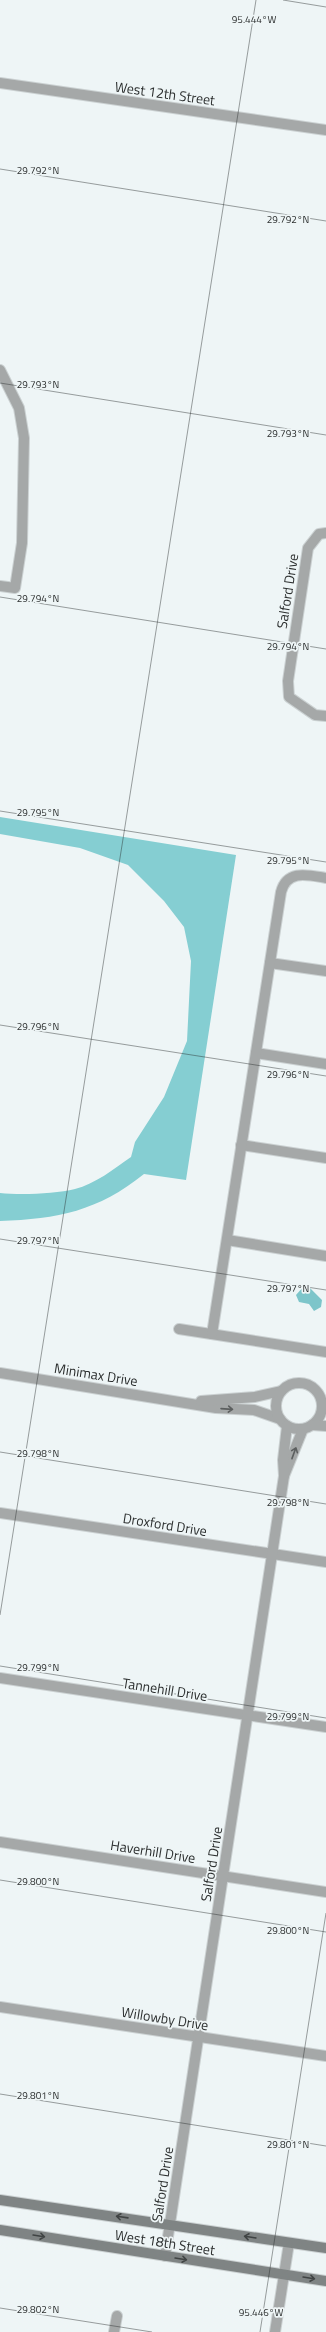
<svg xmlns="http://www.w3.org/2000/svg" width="326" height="2332" font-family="'Titillium Web',sans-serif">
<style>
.forest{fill:#85ced2}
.water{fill:#7dc5ca}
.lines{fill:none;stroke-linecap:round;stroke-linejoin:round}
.minor-casing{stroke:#cbd1d2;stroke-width:12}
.tertiary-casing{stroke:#cbd1d2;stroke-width:12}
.secondary-casing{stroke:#cbd1d2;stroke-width:12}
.minor{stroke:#a5a8a8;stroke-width:10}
.tertiary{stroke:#a5a8a8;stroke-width:10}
.secondary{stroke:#7f8484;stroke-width:10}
.oneway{stroke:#5c5f5f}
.oneway2{stroke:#404444}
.ticks{fill:none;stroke:#2b2e2e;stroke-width:1;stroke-opacity:0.45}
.labels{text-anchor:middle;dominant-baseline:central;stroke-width:3.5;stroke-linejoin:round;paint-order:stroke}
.street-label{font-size:14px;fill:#2b2e2e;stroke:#eef5f6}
.ticks-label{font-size:10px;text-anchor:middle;fill:#2b2e2e;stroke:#eef5f6;stroke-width:3.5;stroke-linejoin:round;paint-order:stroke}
</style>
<rect width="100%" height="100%" fill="#eef5f6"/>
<path class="forest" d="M0 817 236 855 186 1180 144 1174C98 1211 58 1219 0 1221V1193C20 1195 55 1194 75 1189 95 1184 114 1169 131 1157L135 1142 164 1097 187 1041 191 961 184 927 164 901 128 865 80 848 0 834Z"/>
<path class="water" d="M304 1286 309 1287 322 1300 321 1307 314 1311 309 1304 299 1302 296 1295Z"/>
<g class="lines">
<g class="minor-casing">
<g id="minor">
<path d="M0 370 19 408 24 438 22 543 15 588 0 586"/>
<path d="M326 533 319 534 308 548 288 681 289 697 315 715 326 716"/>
<path d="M270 963 326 971"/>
<path d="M256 1053 326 1064"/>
<path d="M241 1145 326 1158"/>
<path d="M227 1240 326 1256"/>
<path d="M179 1329 326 1352"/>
<path d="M212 1334 281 892C287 869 308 875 326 878"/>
<path d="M0 1373 216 1408 254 1410 280 1419"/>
<circle cx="299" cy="1406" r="23"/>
<path d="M201 1401 255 1397 281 1391"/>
<path d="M312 1425 326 1426"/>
<path d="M284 1476 303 1429"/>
<path d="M0 1513 326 1562"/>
<path d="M0 1678 326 1727"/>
<path d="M0 1842 326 1892"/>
<path d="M0 2007 326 2056"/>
<path d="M165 2256 284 1476 283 1460 287 1426"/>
<path d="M114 2332 117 2316"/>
<path d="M275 2332 289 2243"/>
</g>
</g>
<g class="tertiary-casing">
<path id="tertiary" d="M0 83 326 130"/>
</g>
<g class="secondary-casing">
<g id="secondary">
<path d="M0 2200 326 2248"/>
<path d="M0 2230 326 2281"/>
</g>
</g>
<use href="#minor" class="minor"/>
<use href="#tertiary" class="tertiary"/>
<use href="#secondary" class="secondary"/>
</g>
<defs><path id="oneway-shaft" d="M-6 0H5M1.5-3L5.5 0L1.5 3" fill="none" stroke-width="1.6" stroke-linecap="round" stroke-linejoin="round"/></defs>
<g class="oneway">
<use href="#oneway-shaft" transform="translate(227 1409) rotate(4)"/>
<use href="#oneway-shaft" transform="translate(294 1453) rotate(-70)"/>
</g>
<g class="oneway2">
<use href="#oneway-shaft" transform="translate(122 2217) rotate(-172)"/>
<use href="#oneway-shaft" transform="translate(39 2236) rotate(9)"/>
<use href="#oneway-shaft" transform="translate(250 2237) rotate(-171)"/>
<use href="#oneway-shaft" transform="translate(181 2259) rotate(9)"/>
<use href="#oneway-shaft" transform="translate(309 2278) rotate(9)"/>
</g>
<path class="ticks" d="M283 0 326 7M0 169 326 221M0 383 326 435M0 597 326 649M0 811 326 862M0 1025 326 1076M0 1239 326 1290M0 1452 326 1504M0 1615 256 0M0 1666 326 1718M0 1880 326 1932M0 2094 326 2146M0 2308 152 2332M260 2332 326 1913"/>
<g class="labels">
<g class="street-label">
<text transform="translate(165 93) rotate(8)">West 12th Street</text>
<text transform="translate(287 591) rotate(-81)">Salford Drive</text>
<text transform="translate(96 1374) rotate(9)">Minimax Drive</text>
<text transform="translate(165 1524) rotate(9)">Droxford Drive</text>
<text transform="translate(165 1689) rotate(9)">Tannehill Drive</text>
<text transform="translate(153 1851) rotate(9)">Haverhill Drive</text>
<text transform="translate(211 1864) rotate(-81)">Salford Drive</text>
<text transform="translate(165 2018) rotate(9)">Willowby Drive</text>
<text transform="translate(162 2184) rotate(-81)">Salford Drive</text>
<text transform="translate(165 2242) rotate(9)">West 18th Street</text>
</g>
</g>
<g class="ticks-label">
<text x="254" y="23">95.444°W</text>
<text x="38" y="174">29.792°N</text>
<text x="288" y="223">29.792°N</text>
<text x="38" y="388">29.793°N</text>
<text x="288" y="437">29.793°N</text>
<text x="38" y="602">29.794°N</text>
<text x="288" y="650">29.794°N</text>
<text x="38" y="816">29.795°N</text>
<text x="288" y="864">29.795°N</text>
<text x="38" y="1030">29.796°N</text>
<text x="288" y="1078">29.796°N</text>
<text x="38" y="1244">29.797°N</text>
<text x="288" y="1292">29.797°N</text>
<text x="38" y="1457">29.798°N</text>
<text x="288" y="1506">29.798°N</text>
<text x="38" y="1671">29.799°N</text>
<text x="288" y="1720">29.799°N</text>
<text x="38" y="1885">29.800°N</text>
<text x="288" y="1934">29.800°N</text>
<text x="38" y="2099">29.801°N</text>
<text x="288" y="2148">29.801°N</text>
<text x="38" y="2313">29.802°N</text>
<text x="261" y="2316">95.446°W</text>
</g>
</svg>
